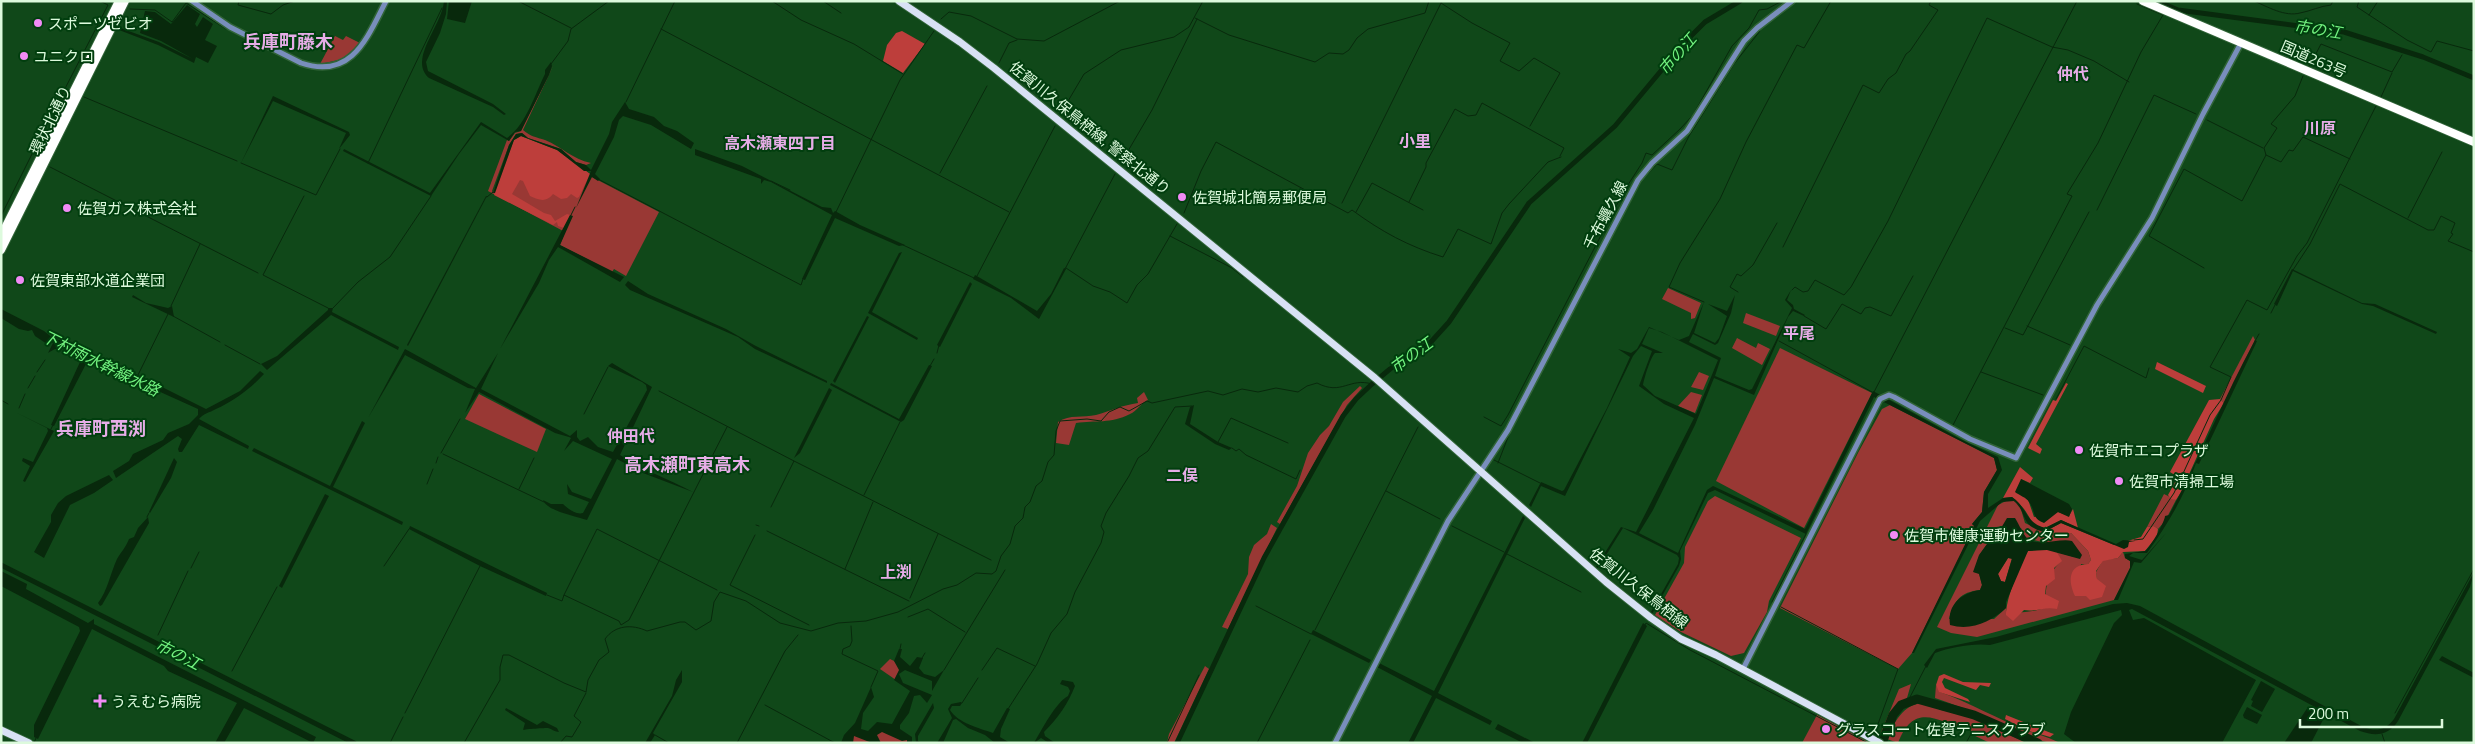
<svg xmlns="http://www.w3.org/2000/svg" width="2475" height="744" font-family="'Titillium Web','Noto Sans JP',sans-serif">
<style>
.green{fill:#993834;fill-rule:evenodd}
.forest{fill:#bd3e3b}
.water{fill:#08290c;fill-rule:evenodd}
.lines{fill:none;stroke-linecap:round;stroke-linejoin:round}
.stream{stroke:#08290c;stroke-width:1}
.canal{stroke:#08290c;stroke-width:5}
.river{stroke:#08290c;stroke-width:9}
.minor-casing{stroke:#316438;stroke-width:8}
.major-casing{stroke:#316438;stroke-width:9}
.highway-casing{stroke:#316438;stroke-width:10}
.minor{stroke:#798ebc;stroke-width:5}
.major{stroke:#d8e1f4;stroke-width:7}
.highway{stroke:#fff;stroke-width:8}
.poi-dot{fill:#f08bf5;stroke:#013e0e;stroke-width:2}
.labels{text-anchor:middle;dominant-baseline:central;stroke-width:4;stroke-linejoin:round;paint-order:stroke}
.poi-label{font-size:15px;fill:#ddfadd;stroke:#013e0e;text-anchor:start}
.street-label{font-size:15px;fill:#ddfadd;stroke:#013e0e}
.water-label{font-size:16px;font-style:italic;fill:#72f27f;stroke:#013e0e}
.neighbourhood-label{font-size:16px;font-weight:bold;fill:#e6ade7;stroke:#013e0e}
.quarter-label{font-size:18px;font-weight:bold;fill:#e6ade7;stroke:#013e0e}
</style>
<rect width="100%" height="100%" fill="#104819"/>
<g class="green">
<path d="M335 36 343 40 346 36 360 43 343 59 320 64Z"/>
<path d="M554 64 523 130C531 137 536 137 545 140 562 147 572 159 591 163L586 165 576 162 561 149 528 138 522 133 516 134 509 145 492 191 493 193 514 140 529 141 557 150 590 174V176L659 212 626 276 614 269 612 272 560 245 565 232 488 191 507 140 509 141 515 133 521 131Z"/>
<path d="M1668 288 1701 303 1695 318 1691 319V313L1662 299Z"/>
<path d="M1746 313 1780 326 1776 336 1743 323Z"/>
<path d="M2253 336 2255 340 2224 403 2220 399Z"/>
<path d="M1737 338 1756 348 1758 343 1770 349 1762 365 1732 348Z"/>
<path d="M1780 348 1872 393 1804 528 1716 481Z"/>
<path d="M1699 372 1709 376 1703 390 1691 387Z"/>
<path d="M1360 386 1362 388 1347 405 1280 524 1277 522 1297 486 1308 453 1320 435 1329 426 1343 402Z"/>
<path d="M1144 392 1148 400C1141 403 1137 411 1130 414 1110 424 1096 420 1076 423L1069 445 1056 443 1058 422C1070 414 1083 418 1096 415 1110 411 1123 405 1138 403L1137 398Z"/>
<path d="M1691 392 1702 395 1695 413 1678 406Z"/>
<path d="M479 394 546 429 537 452 465 419Z"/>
<path d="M1890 405 1994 458 1997 470 1984 492 1982 512 1972 524 1975 526 1912 653 1898 669 1780 608 1859 451 1882 409Z"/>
<path d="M2164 494 2176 500 2165 521 2158 529 2154 526 2147 527Z"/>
<path d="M1715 496 1801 538 1769 601 1767 612 1744 653 1731 656 1681 632 1655 615 1684 563 1685 547 1708 501Z"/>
<path d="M2006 501H2014L2020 506 2025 523 2044 532 2045 536 2071 533 2088 551 2091 560 2088 564H2081L2075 596H2086L2097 579 2096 572 2103 560 2118 558 2123 552 2125 558 2130 561V568L2114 600 1977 637 1951 633 1937 627 1998 505ZM2000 526 2021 528 2026 538 2042 542 2074 557 2057 552 2061 561C2048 574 2044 588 2046 607 2034 613 2020 611 2006 615V608L1994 619H1949C1954 601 1960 592 1980 590L1982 585 1979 573 1974 572C1977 566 1977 558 1981 553 1987 543 1995 537 2000 526Z"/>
<path d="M1271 524 1277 528 1228 629 1222 627 1248 574 1249 557 1254 545 1267 534Z"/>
<path d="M890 659 902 665 896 680 880 669Z"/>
<path d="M1205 666 1209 669 1174 743H1167L1169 734Z"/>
<path d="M1911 684 1907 698 1893 713 1883 737 1880 735 1899 689Z"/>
<path d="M1936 685 1940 692C1970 703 1998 719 2028 731 2039 735 2049 737 2060 743 2030 743 2013 727 1987 717 1970 710 1952 704 1935 698Z"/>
<path d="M1922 703 1941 710 1976 718 2026 743H1990L1971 734V730C1937 722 1915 700 1898 743L1887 739C1894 722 1903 705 1922 703Z"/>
<path d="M1817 715 1870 743H1802Z"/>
<path d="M880 727 908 737 911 743H850L853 730 869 737Z"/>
</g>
<g class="forest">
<path d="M902 31 925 44 903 73 883 61 887 45 896 33Z"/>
<path d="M521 136 557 150 590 174 579 197 577 198 571 194 567 198 561 199 553 194C546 203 539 200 530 196L523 181 520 180 512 194 544 213 551 215 555 221 567 214 570 215 564 228 558 226 557 222 553 225 494 195 514 140Z"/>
<path d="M2157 362 2206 386 2203 393 2155 369Z"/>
<path d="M2066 383 2068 384 2036 444 2042 449 2040 454 2028 448 2053 400 2056 401Z"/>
<path d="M2220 399 2224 403 2214 419 2181 492 2176 500 2171 499 2168 495 2178 477 2170 472 2209 400Z"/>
<path d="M2020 467 2033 478 2030 483 2021 479 2034 517 2058 512 2069 516 2073 509 2078 528 2061 520 2045 528C2029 524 2033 521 2024 509 2021 505 2016 501 2012 497L2003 498Z"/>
<path d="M2061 523 2114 545 2141 537 2147 527 2154 526 2158 529 2157 536 2145 551 2123 552 2118 558 2103 561 2096 571 2097 579 2106 586 2102 597 2090 600 2086 596H2075C2068 581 2068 565 2088 564L2091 560 2088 551 2071 533 2045 537 2044 532Z"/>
<path d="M2047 549 2057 552 2062 561 2054 568 2055 579 2046 586 2045 594 2059 601 2057 609C2045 606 2037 612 2024 610L2013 621 2006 615C2006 599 2019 566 2028 551Z"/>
<path d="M2008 558H2012L2005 582 2001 581 1998 574Z"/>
<path d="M1944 674 1963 682 1991 683 1989 687 1980 685 1976 690 1944 678 1942 682 1945 688 1968 699 1970 702 1939 692 1936 685 1939 676Z"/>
<path d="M2006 715 2051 733 2054 734 2050 737 2029 731 2005 719Z"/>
</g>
<g class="water">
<path d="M444 1H447L446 14 440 33 426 62 428 71 493 104 506 114 504 115 493 107 429 78C408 59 442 26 444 1Z"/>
<path d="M449 1H472L465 23 447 19Z"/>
<path d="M187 5 200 14 195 24 197 27 203 17 213 24 205 40 217 46 208 63 196 57 194 63 158 45 119 30 120 26 123 29 159 42 193 59 161 41 140 33 145 11 155 12 171 24Z"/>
<path d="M551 62 552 66 549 75 521 131 515 132 509 141 481 125 459 154 431 196 343 151 344 149 430 193 481 122 507 138C526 125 535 94 545 74V70Z"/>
<path d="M273 96 349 132 350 135 339 149 346 133 273 101 241 163Z"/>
<path d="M625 102 629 109 654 117 664 126 677 131 694 143 691 149 651 125 623 116 619 120 614 137 595 174 600 179 598 181 592 177 576 208 591 171H584L557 150 521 136 514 140 495 193H493L509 145 516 134 522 133 528 138 561 149 576 162 586 165 591 170 609 134 612 122Z"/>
<path d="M695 149 742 166 822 207 831 208 833 213 835 211 860 225 905 245 899 246 835 218 805 280 802 279 832 215 771 182 764 180 761 184V179L695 155Z"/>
<path d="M487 196 408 346 407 345 486 196Z"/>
<path d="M570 215 573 216 560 245 624 277 620 282 558 247 549 260 539 283 500 349Z"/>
<path d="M902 252 872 312 918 338 917 340 868 313 899 253Z"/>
<path d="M1064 268 1066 269 1039 319 1011 298 973 279 975 275 1037 311 1051 294Z"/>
<path d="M2292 269 2362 303 2375 304 2437 332 2436 334 2373 306 2362 304 2293 271 2277 306 2274 304Z"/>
<path d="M628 281 648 294 726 329 754 345 827 381V383L755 349 738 337 630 290 625 285Z"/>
<path d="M970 282 972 284 940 347 937 345Z"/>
<path d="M1791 290 1787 300 1793 305 1794 309 1805 315 1804 316 1793 311 1788 317 1754 395 1714 378 1695 425 1653 510 1639 533 1678 553 1707 490 1713 486 1805 529 1873 391 1960 439 1998 457 2002 470 1988 494V508L2003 498 2012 497C2028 508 2025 523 2045 528L2061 520 2116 544 2123 540 2135 541 2129 542 2128 547 2124 549 2061 523 2044 532C2019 525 2029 515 2014 501L2002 502 1980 521 1914 653H1912L1974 526 1972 524 1982 512 1984 492 1997 470 1994 458 1874 397 1806 534 1715 490 1708 493 1680 551 1681 559 1679 566 1652 614 1651 612 1678 564 1679 558 1677 555 1623 528 1598 568 1596 567 1621 527 1636 532 1694 418 1664 404 1639 386 1652 351 1641 346 1633 356 1565 496 1541 486 1531 507 1529 505 1541 482 1562 491 1564 490 1607 408 1630 357 1618 349 1631 353 1637 349 1649 327 1679 340 1689 336 1704 302 1694 333 1715 343 1719 338 1727 316 1708 304 1727 311 1735 295 1731 313 1718 343 1715 345 1693 334 1689 342 1721 358 1715 376 1749 390 1752 389 1792 308 1785 300ZM1649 328 1662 332 1718 360 1696 414 1655 396 1643 385C1644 379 1650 358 1655 353H1663L1642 344Z"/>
<path d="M133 295 146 303 168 308 172 306 174 317 132 297Z"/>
<path d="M328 308H333L332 312 399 347 398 350 331 315 267 370 261 364 277 356 328 310Z"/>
<path d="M1 309 44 331 54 339 70 342 92 357 138 375 206 409 240 391 260 371 264 374C250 389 234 401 216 409 209 413 204 413 199 419L249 446 248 449 199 425 182 452H179L178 449 182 439 178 436 116 478 113 471 129 461 133 454 163 440 168 433 189 424 198 415V409L96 363 87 362 54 426 51 425 80 362 76 361 75 353C60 347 60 346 48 353L53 343 49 341 47 344 35 336 32 330 28 331 19 329 1 318Z"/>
<path d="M867 316 869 317 835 383 833 381Z"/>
<path d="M2255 340 2257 341 2199 464 2196 463C2184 497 2168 524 2147 553H2133L2129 556 2142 560 2166 533 2141 563 2134 562 2118 600H2114L2130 568V561L2125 558V554L2145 551C2151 547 2165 521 2165 516L2169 515C2200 458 2224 397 2255 340Z"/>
<path d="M405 349 476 388 498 353 481 389 570 436 577 430V437L580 441 588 437 598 447 613 452 647 390 646 385 642 382 608 366 612 363 652 387 620 455C643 470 668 479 693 492L643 473 617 459 587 520C575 516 547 511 543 500L551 504H563C568 509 576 515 583 513L589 502 568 494 567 484 572 492 591 499 612 459 573 441 564 451 571 438 569 437 555 433 479 392 465 413 475 389 468 388 405 355 368 418Z"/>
<path d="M929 365 932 366 904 420 901 422 830 385 831 383 899 419Z"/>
<path d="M829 388 832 390 800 453 794 458Z"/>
<path d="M1194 405 1190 424 1218 442 1232 448 1229 450 1215 444 1185 424 1190 407Z"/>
<path d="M17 413 54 431 25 482 23 481 30 466 22 461 23 458 33 462 48 431 47 428Z"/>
<path d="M362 421 365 423 333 487 403 522 402 525 252 451 254 448 330 486Z"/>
<path d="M174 458 177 462 171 478 150 513 149 512Z"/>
<path d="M109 475 113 480 94 493 70 505 44 558 34 552 51 522V515L58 503 66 496Z"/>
<path d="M2021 479 2069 504 2072 509 2069 517 2058 512 2044 523C2031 518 2036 511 2029 502 2027 498 2019 495 2015 492Z"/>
<path d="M325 494 329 496 282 588 279 586Z"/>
<path d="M1523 516 1525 518 1438 693 1492 721 1490 725 1436 698 1413 743H1408L1432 696 1377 667 1379 663 1434 691Z"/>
<path d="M148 517 149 523 102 605 100 606 98 603C108 590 110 574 117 559 121 552 126 547 129 539L134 537 138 528Z"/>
<path d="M2007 518H2015C2019 524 2023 535 2028 539 2040 547 2059 538 2072 541L2082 555 2080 559 2047 550 2028 551 2006 602V608C1991 622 1971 631 1950 625 1947 605 1961 593 1980 590L1982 585 1979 574 1973 572 1979 555 1987 544 1994 540ZM2008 558 2012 559 2005 582 2001 581 1998 574Z"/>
<path d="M410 526 547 593 546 596 480 566 409 529Z"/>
<path d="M1 571 27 584 26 589 88 623 94 619V624L316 737 313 743 244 708 224 743H215L237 703 168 671 164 666 92 629 38 739 34 737V725L80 631 79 627 1 586Z"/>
<path d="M2474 572 2470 587 2398 721C2389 735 2376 737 2360 731L2132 609 2129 610 2133 620 2144 618 2256 680 2222 743H2076L2064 734 2071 712 2114 623 2122 615 2121 610 1990 645C1973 643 1951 647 1935 653L1927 668 1924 665 1936 649 1996 637 2113 604 2127 603 2140 606 2363 727C2376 732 2386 730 2394 719Z"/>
<path d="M1643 623 1647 626 1587 743H1582Z"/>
<path d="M1313 630 1371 660 1369 663 1311 634Z"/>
<path d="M899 649H902L900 657 910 666 917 657 923 658 919 668 924 674 935 677 944 670 932 691V681L905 670 899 674 903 683 932 695 927 703 920 695 914 696 909 713 900 725V729L912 737V743H907V740L902 741 882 732 877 735 881 743H872L854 736 853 743H841L844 735 855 723 871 687 874 697 863 713 861 729 868 731 877 722 892 724 910 691 894 680 899 670 894 661Z"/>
<path d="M2442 656 2474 673V678L2439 660Z"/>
<path d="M682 670V682L653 733 655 735 650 743H645L672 696 676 680Z"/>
<path d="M1062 680 1073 682 1075 686C1068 704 1058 718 1044 732L1045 736 1055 743H1049L1041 738 1034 743C1041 731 1056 702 1068 696L1070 691 1068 687 1060 684Z"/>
<path d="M2261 681 2275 689 2262 712 2251 706 2253 701 2251 700Z"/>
<path d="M961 702 962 703 960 706H952L950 710C958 723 979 728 993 733L1007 708 1010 709 1001 729 1000 737 1010 743H995L985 735 968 728 956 719 953 720 943 743H937L952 718 948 709 951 704Z"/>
<path d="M933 703 934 708 918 736V741L922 743H916L915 734Z"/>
<path d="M2247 707 2262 715 2257 724 2244 718 2243 715Z"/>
<path d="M2308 707 2325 716 2311 743H2284Z"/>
<path d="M506 708 537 725 543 721 557 728 559 732C555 732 552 729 548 728 545 728 525 729 523 730L525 723 505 710Z"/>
<path d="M1498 724 1535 743H1523L1495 729Z"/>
</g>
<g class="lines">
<g class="stream">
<path d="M239 1 238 5 271 14 283 5 295 1"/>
<path d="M518 1 571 28"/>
<path d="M772 1 801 20 854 44 903 74"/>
<path d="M823 1 841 13"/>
<path d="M2254 1C2268 7 2285 17 2300 13 2311 11 2320 6 2331 5L2333 1"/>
<path d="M2359 1 2357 7 2407 40 2431 52 2437 41 2474 51"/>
<path d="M1441 3 1472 23 1510 43 1500 61 1519 71 1534 58 1560 73 1530 126"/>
<path d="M130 9 155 10 172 22 186 3 226 29"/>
<path d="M2369 15 2378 1"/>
<path d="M1195 18 1229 35 1315 62 1329 53 1343 54 1349 50 1357 38 1368 29 1425 13 1429 1"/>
<path d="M941 19 949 12 971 16 1017 39 1044 41 1120 1"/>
<path d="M661 29 1009 212"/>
<path d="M999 63 1009 43 1017 40"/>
<path d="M551 64 568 41 571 29 609 1"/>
<path d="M2309 67 2321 44 2392 72 2402 55"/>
<path d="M2474 67V70"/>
<path d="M84 97 237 161"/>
<path d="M2381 97 2392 73"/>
<path d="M626 102 675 1"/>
<path d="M55 108 108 5 100 1"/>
<path d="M1061 113 1084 74 1121 50 1174 37 1189 27 1203 1"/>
<path d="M2207 120 2263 148"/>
<path d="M2266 155 2281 162 2289 150 2293 151 2303 137 2350 159"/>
<path d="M241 163 316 195 340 149"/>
<path d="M368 163 442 8"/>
<path d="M1121 163 1152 110 1197 19"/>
<path d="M50 167 258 273"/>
<path d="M940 173 987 86"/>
<path d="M598 179 801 285 803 279"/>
<path d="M771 181 790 190"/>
<path d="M304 196 263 275 328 308"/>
<path d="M487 197 493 192"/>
<path d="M1409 202 1426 167V163L1455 109 1468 116 1476 115 1482 103 1564 148 1560 156"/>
<path d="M1342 203 1442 1"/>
<path d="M2097 210 2154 95 2196 114"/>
<path d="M836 212 900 80 934 31"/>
<path d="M1356 212 1372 183 1423 210"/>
<path d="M1184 213 1201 171 1216 142 1348 213 1352 210C1382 232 1408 246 1443 257L1458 229 1491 244 1502 213 1509 204 1548 162 1561 157"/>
<path d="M1 216 47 124"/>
<path d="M570 217 575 207"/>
<path d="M2408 218 2442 152"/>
<path d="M1170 236 1232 268 1243 277"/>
<path d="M903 245 974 278"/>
<path d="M1783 247 1863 85 1879 93 1888 79 1896 73 1906 54 1910 51 1938 10 1929 5 1931 1"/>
<path d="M1066 268 1093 286 1110 292 1127 303 1137 285 1148 274 1177 224"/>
<path d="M2204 268 2149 236 2184 169 2242 201 2266 155 2264 148 2277 128 2271 124 2295 96 2303 76"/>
<path d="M1065 269 1115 174"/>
<path d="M2293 270 2310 244 2340 184 2428 230H2434L2441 216 2455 223 2451 233 2453 234 2448 241 2474 252"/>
<path d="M977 276 1055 126"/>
<path d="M97 278 107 283"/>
<path d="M1792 290 1795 287 1803 292 1808 291 1815 280 1844 295 1851 287 1888 221 1987 18 2052 47 2068 50 2094 61 2129 82"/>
<path d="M1738 292 1730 287 1737 274 1741 276 1753 265 1777 223"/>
<path d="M1704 302 1669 287 1680 263 1720 199 1746 142 1797 45 1804 48 1831 1"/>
<path d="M171 306 200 244"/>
<path d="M333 308 358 282 390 257 431 196"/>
<path d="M2271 313 2275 305"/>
<path d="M173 316 220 342"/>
<path d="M1804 316 1826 329 1842 304 1861 314 1865 308 1870 307 1891 316 1913 276"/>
<path d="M2027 326 2070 345"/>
<path d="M2005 328 2023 335 2089 212"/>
<path d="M1779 341 1872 392"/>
<path d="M2255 341 2259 334"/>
<path d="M225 345 260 364"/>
<path d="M937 353 939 345"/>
<path d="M930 366 934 359"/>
<path d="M37 372 45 360"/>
<path d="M1981 372 2043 395"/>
<path d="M138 375 168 314"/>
<path d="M28 388 35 376"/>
<path d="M659 391 794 461 771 507"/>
<path d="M1874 392 2077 1"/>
<path d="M2056 399 2084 346 2146 378 2149 368"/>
<path d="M1 400 8 404"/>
<path d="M19 408 25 394"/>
<path d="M584 414 608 367"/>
<path d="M1484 417 1501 426 1508 415 1624 191 1642 163 1646 153 1652 155 1680 129 1693 115 1732 46 1749 28 1759 10 1767 9 1782 1"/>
<path d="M1952 427 2072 196 2067 194 2098 143 2141 52 2163 15 2137 4"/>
<path d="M51 429 53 425"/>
<path d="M1218 442 1231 418 1288 443"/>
<path d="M1232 448 1236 451 1239 449 1246 455 1296 479 1300 470"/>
<path d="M441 453 460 419"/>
<path d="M443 454 544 502"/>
<path d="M1494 460 1540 483"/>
<path d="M794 461 991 560"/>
<path d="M436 463 438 457"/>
<path d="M1498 463 1510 432 1641 181 1657 164 1672 170 1689 136 1734 64 1760 31"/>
<path d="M427 484 433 469"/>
<path d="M519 489 534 458"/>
<path d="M1386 491 1440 519"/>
<path d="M864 495 900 422"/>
<path d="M147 517 149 513"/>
<path d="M756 525 759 526"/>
<path d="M1452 526 1504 552"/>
<path d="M767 531 909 601"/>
<path d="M755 535 730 585 809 625"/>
<path d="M2134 540 2143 539 2174 493 2210 415 2221 400 2231 377 2210 367 2247 300 2267 310 2297 256 2307 243 2376 106"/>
<path d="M1507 554 1581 592"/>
<path d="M384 566 409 529"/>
<path d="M191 568 199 552"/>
<path d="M845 569 873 502"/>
<path d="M547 595 562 601 564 595 619 621 621 625 629 620 727 427"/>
<path d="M564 595 597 529 717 590"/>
<path d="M910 598 938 534"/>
<path d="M1772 602 1806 534"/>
<path d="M1256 606 1311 634"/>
<path d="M1781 607 1898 669 1878 724"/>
<path d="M908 617 928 609 965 632"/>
<path d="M1645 625 1646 623 1690 650 1868 743"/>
<path d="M851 626 852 641 850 646 843 649 842 654 876 670 878 671 871 687"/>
<path d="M1315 630 1418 427"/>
<path d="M158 635 188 571"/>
<path d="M900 649 901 644"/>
<path d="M922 658 925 653"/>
<path d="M944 670 1005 570"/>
<path d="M982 670 997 648 1035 666"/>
<path d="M232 671 277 587"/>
<path d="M1908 701 1926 666"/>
<path d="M962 703 978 678"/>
<path d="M765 705 835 743"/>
<path d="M1008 709 1037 664 1051 633 1067 614 1075 592 1101 543 1104 532 1101 526 1106 513 1129 476 1138 458 1148 451 1175 407 1192 406"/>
<path d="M405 713 480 566"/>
<path d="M2395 713 2474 569"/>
<path d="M2382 734 2385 743"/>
<path d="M655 735 669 743"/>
<path d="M34 743 36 738"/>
<path d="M390 743 403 717"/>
<path d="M464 743 500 680V667L503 655H509L564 683 586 692 588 680 599 660 609 652 605 639C615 625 632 624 647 631L680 622H685L696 630 711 621 714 602 720 592 746 601 780 623 811 631 838 623 866 621 898 612 943 589 957 585 976 573 992 574 996 571 1001 556 1010 544 1015 526 1023 518 1025 507 1030 502 1036 486 1042 481 1048 462 1054 455 1056 431 1060 421 1087 419 1101 421 1109 412 1120 407 1129 411 1147 401 1152 403 1208 391 1223 395 1242 389 1258 392 1276 388 1298 392 1307 386 1317 383C1342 396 1349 377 1372 384"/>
<path d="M560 743 566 736 572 737 581 722 574 716 586 693"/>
<path d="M737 743 785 651 798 635"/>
<path d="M1167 743 1199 675"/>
<path d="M1257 743 1310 640"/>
<path d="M1966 743 1971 734"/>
</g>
<g class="canal">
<path d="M2157 1 2178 10 2344 32 2423 57 2474 78"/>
<path d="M1 565 354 743"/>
<path d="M1177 743 1264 558 1343 416 1356 399 1372 384 1390 369 1430 343 1449 322 1529 203 1615 126 1685 42 1705 22 1740 1"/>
</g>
<path class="river" d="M1882 743 1893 715 1901 705 1917 699 1974 715 2038 743"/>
<g class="minor-casing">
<g id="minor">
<path d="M192 1 230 27 301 63C352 80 367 38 386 1"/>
<path d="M1743 669 1880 399 1889 395 1894 397 1970 439 2016 458 2097 305 2152 218 2203 114 2241 43"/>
<path d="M1335 743 1448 521 1508 430 1638 180 1652 163 1687 131 1744 41 1757 28 1792 1"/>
</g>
</g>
<g class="major-casing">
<g id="major">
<path d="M899 1 960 42 994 68 1375 378 1606 582 1651 618 1681 639 1716 655 1880 743"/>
<path d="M1 730 29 743"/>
</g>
</g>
<g class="highway-casing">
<g id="highway">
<path d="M2143 1 2474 142"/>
<path d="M1 236 119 1"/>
<path d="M1 250 125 1"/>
</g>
</g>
<use href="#minor" class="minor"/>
<use href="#major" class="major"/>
<use href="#highway" class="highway"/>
</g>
<g class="poi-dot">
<circle cx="38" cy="23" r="5"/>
<circle cx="24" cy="56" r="5"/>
<circle cx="1182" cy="197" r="5"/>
<circle cx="67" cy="208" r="5"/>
<circle cx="20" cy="280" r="5"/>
<circle cx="2079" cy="450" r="5"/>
<circle cx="2119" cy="481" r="5"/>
<circle cx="1894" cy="535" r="5"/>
<path d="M97.5 693.5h5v5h5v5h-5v5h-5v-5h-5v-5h5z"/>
<circle cx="1826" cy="729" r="5"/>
</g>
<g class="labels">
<g class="poi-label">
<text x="48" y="23">スポーツゼビオ</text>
<text x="34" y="56">ユニクロ</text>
<text x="1192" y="197">佐賀城北簡易郵便局</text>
<text x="77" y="208">佐賀ガス株式会社</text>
<text x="30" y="280">佐賀東部水道企業団</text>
<text x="2089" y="450">佐賀市エコプラザ</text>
<text x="2129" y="481">佐賀市清掃工場</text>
<text x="1904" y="535">佐賀市健康運動センター</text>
<text x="111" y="701">うえむら病院</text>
<text x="1836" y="729">グラスコート佐賀テニスクラブ</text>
</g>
<g class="street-label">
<text transform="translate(2314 59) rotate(23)">国道263号</text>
<text transform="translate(50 120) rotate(-64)">環状北通り</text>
<text transform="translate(1090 128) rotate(39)">佐賀川久保鳥栖線, 警察北通り</text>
<text transform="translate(1605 215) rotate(-62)">千布蠣久線</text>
<text transform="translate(1639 588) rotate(38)">佐賀川久保鳥栖線</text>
</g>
<g class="water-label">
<text transform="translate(2318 29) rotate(9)">市の江</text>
<text transform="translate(1677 54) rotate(-49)">市の江</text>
<text transform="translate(1411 355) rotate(-36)">市の江</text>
<text transform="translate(101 363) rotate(26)">下村雨水幹線水路</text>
<text transform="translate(178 654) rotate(27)">市の江</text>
</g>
<g class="neighbourhood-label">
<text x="2073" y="74">仲代</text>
<text x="2320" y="128">川原</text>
<text x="1415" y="141">小里</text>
<text x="780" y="143">高木瀬東四丁目</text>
<text x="1799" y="333">平尾</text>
<text x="631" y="436">仲田代</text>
<text x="1182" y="475">二俣</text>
<text x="896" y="572">上渕</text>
</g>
<g class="quarter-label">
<text x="288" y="41">兵庫町藤木</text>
<text x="101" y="428">兵庫町西渕</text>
<text x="687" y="464">高木瀬町東高木</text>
</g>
</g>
<rect width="2475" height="744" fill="none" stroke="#ddfadd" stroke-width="5"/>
<path d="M2300 719v8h142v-8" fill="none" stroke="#ddfadd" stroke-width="2.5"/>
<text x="2308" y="719" font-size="15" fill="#ddfadd" stroke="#013e0e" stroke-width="4" paint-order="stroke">200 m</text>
</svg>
